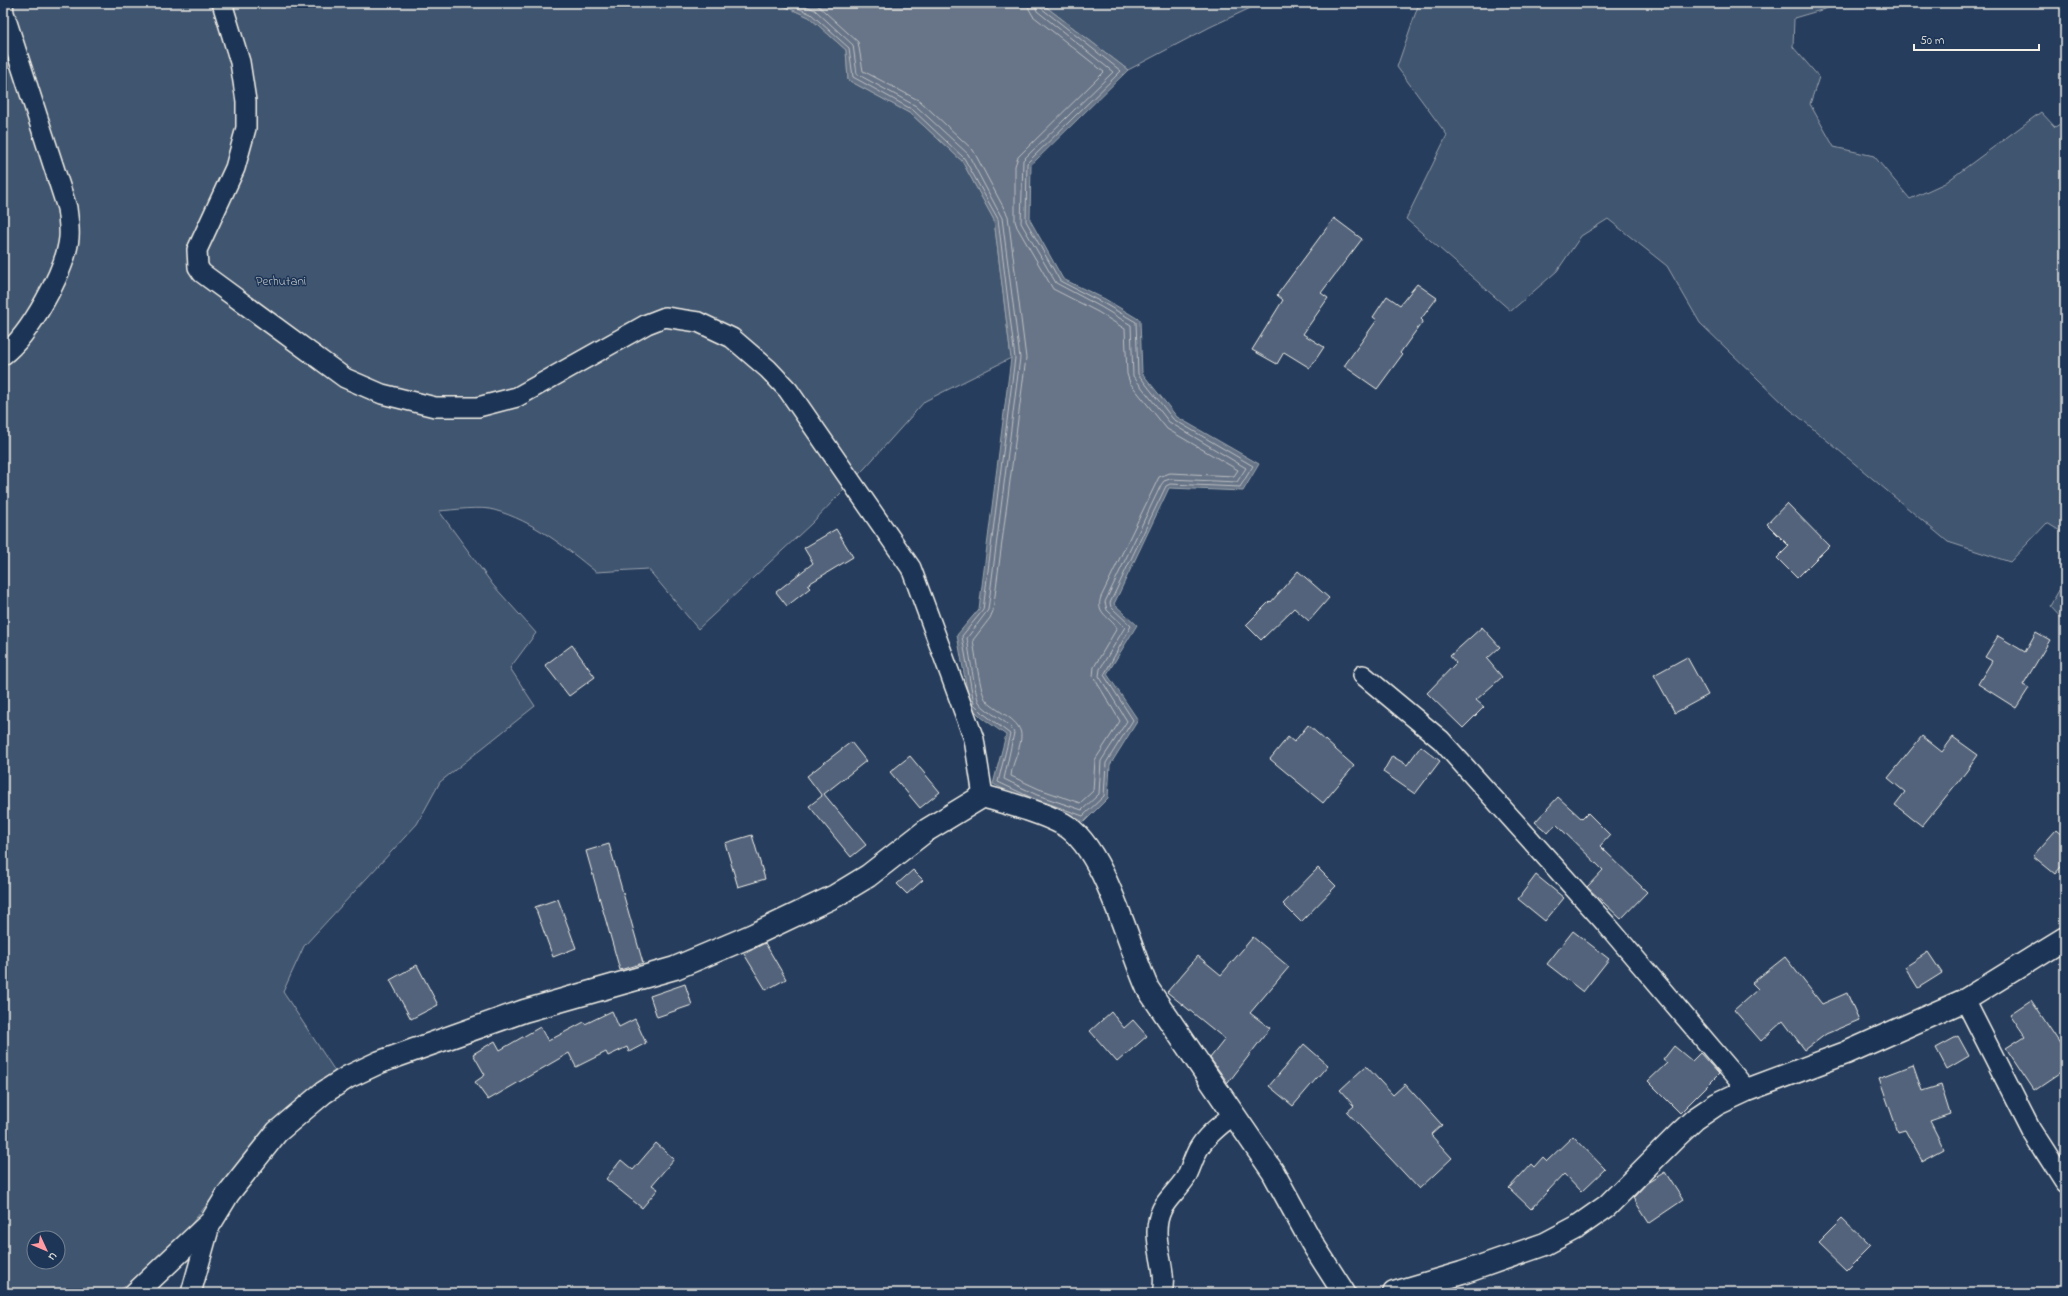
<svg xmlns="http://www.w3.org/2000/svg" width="2068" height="1296" font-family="'Indie Flower',sans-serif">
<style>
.green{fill:#40546f;stroke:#9aa2ac;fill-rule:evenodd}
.water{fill:#677588;stroke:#9fa7ae}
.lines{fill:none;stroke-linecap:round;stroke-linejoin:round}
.shore{stroke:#bcbfc2;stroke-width:1}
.building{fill:#52647b;stroke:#f4f1e8}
.street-casing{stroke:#f4f1e8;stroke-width:22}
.secondary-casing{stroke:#f4f1e8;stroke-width:25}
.street{stroke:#1d3557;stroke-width:19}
.secondary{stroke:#1d3557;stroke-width:22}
.labels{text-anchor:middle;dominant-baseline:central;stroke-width:3;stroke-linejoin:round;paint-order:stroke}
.park-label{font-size:13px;fill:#bec2c4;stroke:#1d3557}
</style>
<rect width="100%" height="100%" fill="#263d5d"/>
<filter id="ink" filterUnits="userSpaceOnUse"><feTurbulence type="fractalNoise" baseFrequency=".025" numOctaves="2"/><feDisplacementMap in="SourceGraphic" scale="8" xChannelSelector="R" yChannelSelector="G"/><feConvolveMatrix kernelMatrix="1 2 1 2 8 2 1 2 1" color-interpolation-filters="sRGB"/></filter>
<g filter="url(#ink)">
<g class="green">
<path d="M3 3H777L809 17 846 50 848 80 911 114 962 161 994 220 1011 358 925 401 865 468 811 524 698 629 648 569 596 572C565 547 534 521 494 510 482 506 452 510 439 511L493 585 536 633 510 668 535 706 440 782 417 824 304 946 283 992 335 1071 267 1129 177 1242 117 1293H3ZM34 1238H58V1262H34Z"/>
<path d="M1041 3H1261L1210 27 1128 70Z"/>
<path d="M1419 3H1831L1828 8 1794 18 1793 47 1819 77 1810 104 1834 147 1874 156 1910 199 1945 183 2041 112 2055 127 2065 121V534L2047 523 2010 562 1948 542 1786 406 1700 323 1667 266 1608 219 1581 236 1557 271 1511 311 1406 219 1447 135 1397 67Z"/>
<path d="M2065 580V622L2050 606Z"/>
</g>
<path class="water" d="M777 3H1041L1128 70 1031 165 1030 220 1063 279 1105 299 1140 320 1142 373 1177 417 1259 464 1243 491 1169 488 1114 604 1137 625 1107 674 1138 720 1110 765 1108 798 1084 822 1065 813 1033 803 993 784 1006 735 981 717 970 706 957 635 979 609 1011 358 994 220 962 161 911 114 848 80 846 50 809 17Z"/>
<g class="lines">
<g class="shore">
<path d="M787 3 811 14 849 48 853 77 913 110 964 158 998 219 1015 358 983 610 962 636 974 704 984 714 1010 734 998 782 1032 798"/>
<path d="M799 3 815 10 853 45 857 74 916 106 968 154 1002 218 1020 358 988 610 967 638C969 649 975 695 979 702 988 715 1008 719 1014 733L1004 779 1037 795 1082 810 1099 794 1101 761 1127 721 1099 676 1100 669 1125 627 1107 610 1105 602 1161 485 1164 481 1170 479 1237 482 1246 468 1169 422 1133 376 1131 325 1101 307 1056 283 1021 223 1023 160 1113 72 1037 11 1034 3"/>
<path d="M815 3 858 42 863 71 920 101 973 150 1008 216 1026 358 993 611 990 618 973 640C975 651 980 693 986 700 994 711 1019 718 1021 734 1022 747 1012 762 1011 776L1039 789 1080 803 1093 791 1095 760 1120 721 1093 676 1094 667 1117 628C1110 617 1095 613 1101 597L1159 477 1170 473 1234 476 1238 470 1167 429 1130 383 1127 374 1125 329 1098 312 1053 289 1017 227 1015 221V166L1018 157 1104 72 1033 16 1029 9 1028 3"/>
<path d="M1039 3 1041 8 1121 71 1027 163 1026 221 1060 281 1103 303 1136 322 1138 374 1173 419 1253 466 1240 487 1170 484 1166 486 1110 603 1111 607 1131 626 1104 675 1133 720 1106 763 1104 796 1083 816 1044 802"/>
</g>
</g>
<g class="building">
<path d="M1334 218 1362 239 1321 293 1328 298 1303 334 1324 347 1310 368 1284 352 1277 364 1252 350 1283 300 1277 295Z"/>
<path d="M1417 284 1437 298 1421 319 1423 321 1400 353 1402 355 1377 389 1344 366 1377 320 1373 317 1387 296 1400 305Z"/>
<path d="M1787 503 1829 546 1797 578 1777 558 1789 546 1767 524Z"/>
<path d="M836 529 853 557 807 585 810 588 787 606 776 592 813 563 804 548Z"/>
<path d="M1298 571 1329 598 1309 621 1294 608 1261 640 1246 625 1270 601 1271 602Z"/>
<path d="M1482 627 1500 647 1487 659 1502 677 1476 700 1484 707 1463 728 1427 693 1456 663 1450 656Z"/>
<path d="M2036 632 2050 640 2023 685 2029 688 2016 708 1978 684 1992 661 1985 657 1998 636 2025 652Z"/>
<path d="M572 645 595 677 569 696 545 665Z"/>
<path d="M1687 657 1708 695 1675 713 1654 675Z"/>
<path d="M1308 725 1354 766 1323 803 1270 759 1288 737 1294 742Z"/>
<path d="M1922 736 1942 752 1953 737 1978 755 1966 772 1922 826 1895 805 1905 792 1888 778Z"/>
<path d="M851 742 866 761 824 794 866 845 851 857 809 806 822 796 807 776Z"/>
<path d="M1421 746 1440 761 1415 794 1383 772 1392 756 1407 765Z"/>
<path d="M910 756 940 792 920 808 890 772Z"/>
<path d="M1558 797 1582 819 1588 813 1610 835 1600 846 1647 892 1621 919 1587 887 1603 870 1556 824 1548 833 1535 822Z"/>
<path d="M2056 830 2065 838V862L2055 874 2033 856Z"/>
<path d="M752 835 765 879 738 887 725 843Z"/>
<path d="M609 844 643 963 620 970 586 851Z"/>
<path d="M1318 868 1336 886 1301 922 1283 904Z"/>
<path d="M913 870 923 880 907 894 897 884Z"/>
<path d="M1536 875 1564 898 1545 921 1518 899Z"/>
<path d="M558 899 576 948 553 957 535 907Z"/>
<path d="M1573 931 1609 959 1583 992 1547 964Z"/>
<path d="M1253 937 1289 967 1250 1013 1270 1028 1228 1083 1210 1058 1225 1039 1167 992 1198 956 1221 975Z"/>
<path d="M765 943 786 979 766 990 744 954Z"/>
<path d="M1928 952 1942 973 1918 988 1905 967Z"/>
<path d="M1785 957 1822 1004 1847 993 1859 1020 1826 1034 1805 1050 1783 1021 1761 1041 1734 1010 1758 989 1752 983Z"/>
<path d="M417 965 438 1005 411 1019 390 980Z"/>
<path d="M685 984 692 1005 657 1017 650 996Z"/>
<path d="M2031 1000 2065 1051V1069L2034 1090 2006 1048 2025 1036 2010 1014Z"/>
<path d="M612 1011 619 1027 635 1019 646 1043 629 1052 627 1047 608 1056 606 1052 576 1067 569 1053 488 1100 475 1082 485 1075 473 1054 495 1041 500 1050 540 1027 548 1041 584 1022 585 1024Z"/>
<path d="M1111 1012 1124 1028 1133 1020 1147 1036 1117 1062 1090 1031Z"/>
<path d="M1958 1036 1969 1056 1947 1069 1936 1048Z"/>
<path d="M1304 1044 1328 1065 1293 1106 1269 1086Z"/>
<path d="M1674 1046 1692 1061 1700 1053 1719 1074 1680 1113 1648 1081 1667 1063 1663 1060Z"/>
<path d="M1913 1065 1922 1091 1941 1085 1950 1114 1930 1121 1944 1149 1922 1161 1905 1130 1898 1132 1879 1078Z"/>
<path d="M1366 1066 1393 1095 1405 1084 1442 1125 1431 1135 1452 1158 1419 1189 1347 1112 1354 1106 1340 1090Z"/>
<path d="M1573 1136 1605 1169 1581 1192 1564 1174 1531 1209 1509 1188 1531 1164 1534 1167 1543 1157 1547 1161Z"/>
<path d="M656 1143 674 1159 652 1185 658 1189 642 1208 606 1179 621 1160 633 1170Z"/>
<path d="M1665 1172 1683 1200 1649 1223 1633 1198 1647 1183Z"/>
<path d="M1842 1219 1870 1246 1846 1270 1818 1243Z"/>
</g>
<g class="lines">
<g class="street-casing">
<g id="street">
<path d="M222 3 240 62 246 101V128L235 168 197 250 198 267 202 273 345 378 382 394 435 407H478L517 397 647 324 665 317 698 322 732 338 768 369 788 390 911 568 974 739 983 796"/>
<path d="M3 4 4 13 67 208C68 217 70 229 69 238 66 270 29 336 3 355"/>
<path d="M1363 675 1441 740 1607 925 1747 1090"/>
<path d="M1965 1000 2031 1130 2065 1183"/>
<path d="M191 1293 211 1222"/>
<path d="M1162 1293C1167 1273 1157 1253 1157 1232 1157 1205 1171 1199 1185 1179 1191 1169 1193 1158 1199 1148 1207 1134 1222 1124 1234 1114"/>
</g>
</g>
<g class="secondary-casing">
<g id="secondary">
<path d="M136 1293 211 1222 228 1194 277 1132 323 1093 348 1077 380 1062 524 1011 675 968 751 936 835 896 868 876 927 830 983 796C1009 804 1039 811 1063 824 1105 847 1128 946 1148 989L1273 1172 1312 1243 1344 1293"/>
<path d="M1394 1293 1462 1273 1545 1244 1577 1227 1607 1206 1678 1135 1695 1119 1717 1104 1747 1090 1846 1053 1965 1000 2065 938"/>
</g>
</g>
<use href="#street" class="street"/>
<use href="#secondary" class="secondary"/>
</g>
</g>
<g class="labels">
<g class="park-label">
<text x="281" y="281">Perhutani</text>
</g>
</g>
<rect width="2068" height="1296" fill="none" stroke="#1d3557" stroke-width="16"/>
<rect x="8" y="8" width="2052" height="1280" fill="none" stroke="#f4f1e8" stroke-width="1.5" filter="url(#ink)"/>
<g transform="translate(46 1250) rotate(134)"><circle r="19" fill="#1d3557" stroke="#738091"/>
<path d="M0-3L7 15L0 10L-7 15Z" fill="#ff9aa2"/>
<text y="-6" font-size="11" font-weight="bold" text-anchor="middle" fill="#f4f1e8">U</text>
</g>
<path d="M1914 44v6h125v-6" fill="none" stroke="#f4f1e8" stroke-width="2"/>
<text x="1920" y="44" font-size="12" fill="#f4f1e8" stroke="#1d3557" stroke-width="3" paint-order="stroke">50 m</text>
</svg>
